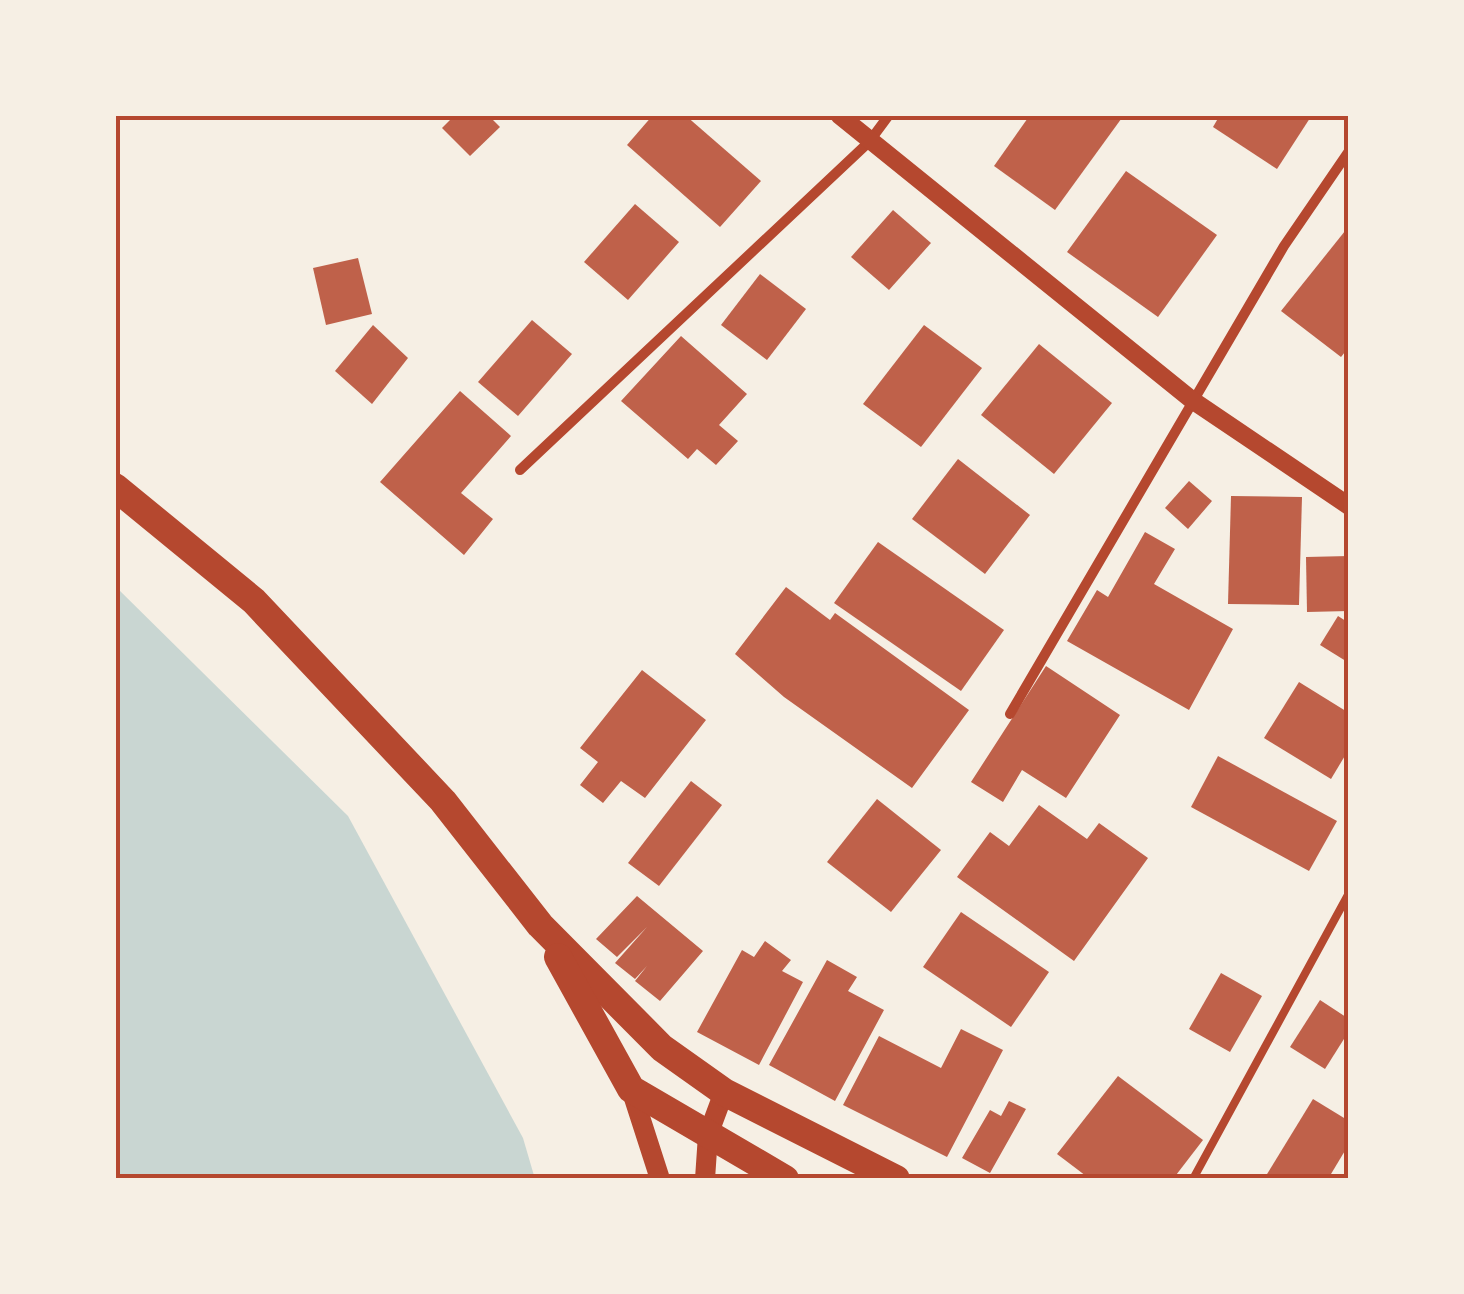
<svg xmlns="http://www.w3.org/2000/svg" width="1464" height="1294" font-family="Ubuntu,sans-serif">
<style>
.water{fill:#c9d6d2}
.building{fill:#bf614a}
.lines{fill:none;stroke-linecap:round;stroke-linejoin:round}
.service{stroke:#b5482f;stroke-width:8}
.minor{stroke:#b5482f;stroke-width:10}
.tertiary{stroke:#b5482f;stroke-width:18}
.secondary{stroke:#b5482f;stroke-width:20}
.trunk{stroke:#b5482f;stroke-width:28}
.neatline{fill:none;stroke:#b5482f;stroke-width:4}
</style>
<rect width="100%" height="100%" fill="#f6efe4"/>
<path class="water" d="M115 586 348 816 523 1138 535 1179H115Z"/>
<g class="building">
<path d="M455 115H488L500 127 470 156 442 128Z"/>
<path d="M653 115H685L761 181 720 227 627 145Z"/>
<path d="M1030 115H1124L1055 210 994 166Z"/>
<path d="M1220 115H1312L1277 169 1213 127Z"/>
<path d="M1126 171 1217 235 1158 317 1067 252Z"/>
<path d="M635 204 679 242 628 300 584 262Z"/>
<path d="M893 210 931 243 889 290 851 257Z"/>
<path d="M1349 226V347L1341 357 1281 311Z"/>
<path d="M358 258 372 314 326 325 313 268Z"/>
<path d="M760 274 806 309 767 360 721 325Z"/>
<path d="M532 320 572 354 518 416 478 382Z"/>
<path d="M373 325 408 358 372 404 335 371Z"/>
<path d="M924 325 982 368 921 447 863 404Z"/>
<path d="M681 336 747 394 719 425 738 441 716 465 697 449 688 459 621 401Z"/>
<path d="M1039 344 1112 403 1054 474 981 415Z"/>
<path d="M460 391 511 436 461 493 493 519 464 555 380 482Z"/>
<path d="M958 459 1030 515 985 574 912 519Z"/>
<path d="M1189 481 1212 501 1188 529 1165 508Z"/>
<path d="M1231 496 1302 497 1299 605 1228 604Z"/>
<path d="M1145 532 1175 549 1154 584 1233 629 1189 710 1067 641 1097 590 1108 597Z"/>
<path d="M878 542 1004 630 961 691 834 603Z"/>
<path d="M1349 556V611L1307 612 1306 557Z"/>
<path d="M786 587 830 620 835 613 969 710 912 788 784 697 735 654Z"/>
<path d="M1338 616 1349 623V663L1320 645Z"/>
<path d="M1046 666 1120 715 1066 798 1022 770 1003 802 971 782Z"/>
<path d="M642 670 706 720 645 798 621 781 603 803 580 785 598 762 580 748Z"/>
<path d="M1299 682 1349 713V749L1331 779 1264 738Z"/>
<path d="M1218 756 1337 821 1309 871 1191 807Z"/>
<path d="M691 781 722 805 659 886 628 863Z"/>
<path d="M877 799 941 850 891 912 827 862Z"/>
<path d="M1039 805 1087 839 1099 823 1148 858 1074 961 957 877 990 832 1009 846Z"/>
<path d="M637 896 703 951 660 1001 635 981 647 966 635 979 615 963 647 927 617 957 596 939Z"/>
<path d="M961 912 1049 972 1011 1027 923 967Z"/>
<path d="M765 941 791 960 782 971 803 982 759 1065 697 1032 742 950 754 957Z"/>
<path d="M827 960 857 977 848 991 884 1010 835 1101 769 1065Z"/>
<path d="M1221 973 1262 996 1230 1052 1189 1029Z"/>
<path d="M1320 1000 1349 1019V1031L1325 1069 1290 1047Z"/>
<path d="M961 1029 1003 1050 947 1157 843 1105 879 1036 941 1068Z"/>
<path d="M1118 1076 1203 1140 1173 1179H1090L1057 1154Z"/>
<path d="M1313 1099 1349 1121V1144L1328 1179H1264Z"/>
<path d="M1009 1101 1026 1109 990 1173 962 1158 990 1110 1001 1116Z"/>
</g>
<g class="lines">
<path class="service" d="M1193 1179 1349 893"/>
<g class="minor">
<path d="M520 470 869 142 889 115"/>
<path d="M1010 714 1284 246 1349 151"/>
</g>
<path class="tertiary" d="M839 115 1192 400 1349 506"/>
<g class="secondary">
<path d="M631 1089 660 1179"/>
<path d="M705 1179 708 1135 724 1092"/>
</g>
<g class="trunk">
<path d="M115 487 254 601 443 801 540 925 662 1048 724 1092 896 1179"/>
<path d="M558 957 631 1089 785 1179"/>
</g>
</g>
<rect width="1464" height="1294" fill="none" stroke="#f6efe4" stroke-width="235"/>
<rect x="118" y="118" width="1228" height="1058" class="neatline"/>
</svg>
